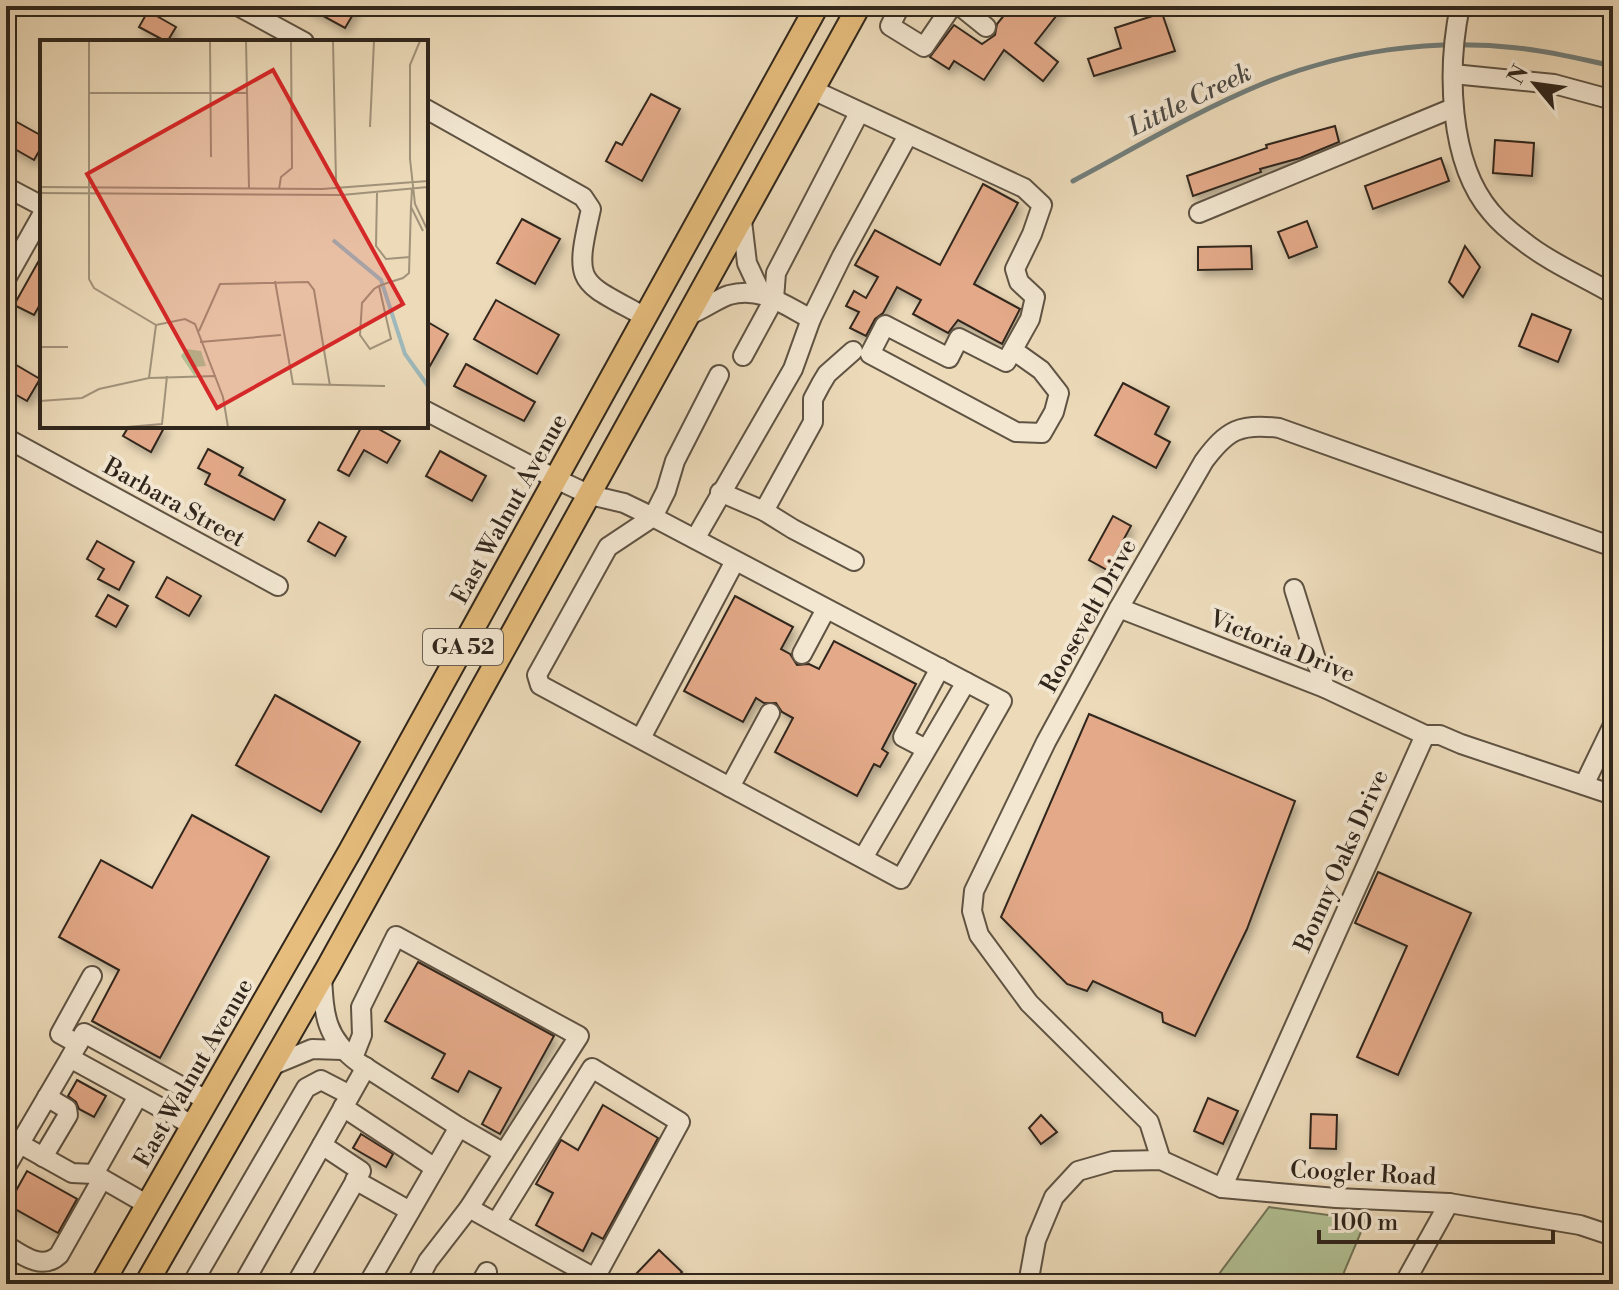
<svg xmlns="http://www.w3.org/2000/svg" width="1619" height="1290" font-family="'Libre Bodoni',serif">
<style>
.green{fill:#b2c194;stroke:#717458;stroke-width:2}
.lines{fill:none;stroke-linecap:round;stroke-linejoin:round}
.stream{stroke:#727e7b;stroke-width:5}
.building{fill:#e3a988;stroke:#30261c;stroke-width:2;filter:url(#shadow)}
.minor-casing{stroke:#5f5343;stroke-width:22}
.major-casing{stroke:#30261c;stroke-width:26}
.minor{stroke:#f3e7d2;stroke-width:18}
.major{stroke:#e6bd7c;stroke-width:22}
.labels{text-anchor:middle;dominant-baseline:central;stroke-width:8;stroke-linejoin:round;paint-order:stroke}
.shield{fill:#f3e7d2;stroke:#6a6053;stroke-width:2}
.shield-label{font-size:22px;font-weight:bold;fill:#30261c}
.street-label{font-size:24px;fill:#30261c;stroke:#f3e7d2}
.water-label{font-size:26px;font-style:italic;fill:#4c4a44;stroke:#f3e7d2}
.inset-river{fill:none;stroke:#9eb8bb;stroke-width:4}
.inset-road{fill:none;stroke:#a1927a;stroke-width:2}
.view{fill:#d62828;fill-opacity:0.15;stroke:#d62828;stroke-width:4}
.inset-edge{fill:none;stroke:#30261c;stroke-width:4}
</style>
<defs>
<filter id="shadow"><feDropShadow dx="3.5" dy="5.5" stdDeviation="4" flood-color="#0004"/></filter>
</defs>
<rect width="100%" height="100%" fill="#ecdab9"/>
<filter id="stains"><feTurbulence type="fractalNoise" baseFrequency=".0025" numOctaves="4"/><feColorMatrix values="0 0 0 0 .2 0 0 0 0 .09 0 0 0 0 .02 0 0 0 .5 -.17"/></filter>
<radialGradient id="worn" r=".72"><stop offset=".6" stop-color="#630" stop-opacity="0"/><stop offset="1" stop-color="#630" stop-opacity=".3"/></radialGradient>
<path class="green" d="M1269 1207 1366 1220 1342 1277 1352 1284H1219L1216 1278Z"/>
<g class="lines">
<path class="stream" d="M1073 181C1135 148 1197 111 1262 84 1342 51 1432 38 1518 48 1550 51 1581 59 1613 66"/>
</g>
<g class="building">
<path d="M305 6H358L345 28Z"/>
<path d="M996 6H1064L1035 43 1058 62 1043 81 1004 50 984 80 954 61 949 69 930 57 954 25 982 44 995 35 997 24 1006 13Z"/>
<path d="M148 11 176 27 167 42 139 27Z"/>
<path d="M1162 13 1175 51 1094 76 1088 59 1121 48 1115 28Z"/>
<path d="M651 94 680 109 642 181 606 161 616 142 622 145Z"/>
<path d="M6 116 42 136V146L34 160 6 144Z"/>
<path d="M1335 126 1339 142 1300 158 1260 169 1261 172 1193 196 1187 176 1267 148 1266 145Z"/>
<path d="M1495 140 1534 143 1532 176 1493 173Z"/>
<path d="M1441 158 1449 181 1373 209 1365 186Z"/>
<path d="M983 184 1018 203 974 284 1020 309 1002 344 958 320 948 333 913 314 921 300 897 287 883 313 875 319 866 336 850 328 859 312 846 306 854 291 866 298 878 277 855 265 875 230 940 265Z"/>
<path d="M522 219 560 239 535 284 497 263Z"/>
<path d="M1307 221 1317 247 1289 258 1278 232Z"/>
<path d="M1251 246 1252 269 1198 270V247Z"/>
<path d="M1465 246 1480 267 1463 297 1449 282Z"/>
<path d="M42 255V301L34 315 14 305Z"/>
<path d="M496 300 559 335 537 374 474 339Z"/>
<path d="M1532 314 1571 330 1558 362 1519 346Z"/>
<path d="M426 321 448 334 426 373Z"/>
<path d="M6 359 40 379 27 401 6 389Z"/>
<path d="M466 364 535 402 524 421 454 386Z"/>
<path d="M1123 383 1169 407 1155 434 1170 442 1156 468 1095 435Z"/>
<path d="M129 426H165L151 452 123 436Z"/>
<path d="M362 426H373L400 441 387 463 364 450 349 476 338 470Z"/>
<path d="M208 449 243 468 239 475 285 500 274 520 205 484 210 474 198 468Z"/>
<path d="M440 451 486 476 472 501 426 476Z"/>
<path d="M1113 516 1131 526 1107 570 1089 560Z"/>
<path d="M319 522 346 537 335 556 308 541Z"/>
<path d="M97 541 134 562 119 590 98 579 104 569 87 559Z"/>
<path d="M167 577 201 596 189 616 156 597Z"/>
<path d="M108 595 128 606 116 627 96 616Z"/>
<path d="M735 596 793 627 781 649 790 654 797 665 809 664 819 669 834 641 916 684 882 749 888 753 880 767 874 764 857 796 775 752 793 718 782 712 776 703H764L756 698 743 722 684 691Z"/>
<path d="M275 695 360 742 321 812 236 765Z"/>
<path d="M1089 714 1295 801 1247 929 1195 1036 1163 1022 1162 1013 1093 981 1087 991 1067 984 1001 917Z"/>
<path d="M192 815 269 857 160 1058 92 1021 119 970 59 937 101 860 152 888Z"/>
<path d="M1378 872 1471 913 1398 1075 1357 1057 1407 946 1355 923Z"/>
<path d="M418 962 554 1036 500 1134 482 1124 501 1088 469 1071 458 1092 432 1078 445 1054 385 1021Z"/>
<path d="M77 1080 106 1096 94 1117 79 1109 76 1102 68 1096Z"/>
<path d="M1208 1098 1238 1111 1223 1144 1194 1131Z"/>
<path d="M603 1105 658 1138 603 1239 592 1233 583 1251 536 1225 553 1193 536 1184 561 1140 578 1150Z"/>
<path d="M1311 1114 1337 1115 1336 1149 1310 1148Z"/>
<path d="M1041 1115 1057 1132 1041 1144 1029 1128Z"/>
<path d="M361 1134 393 1154 386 1167 353 1148Z"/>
<path d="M27 1171 77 1199 58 1233 8 1205Z"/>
<path d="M659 1250 682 1272 670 1284H646L636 1274Z"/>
</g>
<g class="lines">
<g class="minor-casing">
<g id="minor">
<path d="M238 6 304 42"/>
<path d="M900 6 890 26 924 47 952 6"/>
<path d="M960 6 986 27"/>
<path d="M1460 6C1447 68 1448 162 1491 212 1500 223 1512 233 1523 241 1549 262 1584 277 1613 294"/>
<path d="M1453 74 1554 84 1613 100"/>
<path d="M813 90 1024 188 1042 205 1032 234 1015 269 1019 282 1035 297 1030 319 1006 362 959 338 949 358 885 325 870 354 1016 432 1042 433 1054 412 1059 393 1041 370 1013 350"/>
<path d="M426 109 583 197 591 209C573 287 579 280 645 317"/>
<path d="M6 187 42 206"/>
<path d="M1199 213 1453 108"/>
<path d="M742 221 747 263 761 293"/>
<path d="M6 279 42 215"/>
<path d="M689 315C702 310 717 299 729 295 761 286 784 305 811 319L842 256 908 135"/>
<path d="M743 356 774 299 776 273 859 113"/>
<path d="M426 411 556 479 590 495 624 503 653 517 1002 701 901 879 540 685 537 675 608 547 653 517 666 491 675 461 719 375"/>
<path d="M6 438 278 586"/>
<path d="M720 492 764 511 813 422V399L821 384 827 374 853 351"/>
<path d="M764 511 793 529 854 561"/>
<path d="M695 539 793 369 811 319"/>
<path d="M1294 589 1325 688"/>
<path d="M1119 608 1325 688 1425 735H1440L1461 744 1613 795"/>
<path d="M802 654 826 609"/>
<path d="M641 738 735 561"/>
<path d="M926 749 903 737 940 668"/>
<path d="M1584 785 1613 725"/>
<path d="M730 787 770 713"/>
<path d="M863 858 966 682"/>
<path d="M322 976C324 1015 325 1038 359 1063L459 1127 504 1153 579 1036 396 936 361 1007 362 1035 353 1058"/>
<path d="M78 1044 60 1034 92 976"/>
<path d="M70 1058 84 1033 208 1101"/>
<path d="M271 1066 312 1049 342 1050"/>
<path d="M138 1096 94 1174 148 1205"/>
<path d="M343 1107 435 1168"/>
<path d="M20 1144 72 1173 94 1174"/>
<path d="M43 1157 68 1115 67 1109 47 1097"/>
<path d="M1161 1160 1149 1122 1029 1003 979 935 972 911 974 891 1046 742 1119 608 1204 461C1227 430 1240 423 1279 428L1613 547"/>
<path d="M6 1167 70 1058 194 1126"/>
<path d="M355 1180 410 1211"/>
<path d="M1222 1188 1425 735"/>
<path d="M469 1208 595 1278 680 1122 592 1068 496 1223"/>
<path d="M6 1245C22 1255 42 1271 59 1255L102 1179"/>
<path d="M6 1282 9 1284"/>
<path d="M192 1284 306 1088 321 1080 350 1095"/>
<path d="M243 1284 322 1145"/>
<path d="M296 1284 361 1171 322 1145 366 1067"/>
<path d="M368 1284 459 1127"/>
<path d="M416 1284 428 1261 469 1208 504 1153"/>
<path d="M480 1284 487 1272"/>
<path d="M1028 1284 1036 1240 1054 1197 1078 1171 1113 1161 1161 1160 1222 1188 1336 1198 1449 1203 1580 1225 1613 1236"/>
<path d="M1404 1284 1449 1203"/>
</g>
</g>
<g class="major-casing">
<g id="major">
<path d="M102 1284 350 851 817 6"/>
<path d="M146 1284 328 967 859 6"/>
</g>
</g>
<use href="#minor" class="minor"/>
<use href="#major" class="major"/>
</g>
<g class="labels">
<rect class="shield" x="423" y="629" width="80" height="36" rx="6"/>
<g class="shield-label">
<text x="463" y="647">GA 52</text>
</g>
<g class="street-label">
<text transform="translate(174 503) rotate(29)">Barbara Street</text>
<text transform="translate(510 509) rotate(-61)">East Walnut Avenue</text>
<text transform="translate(1089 616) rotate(-61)">Roosevelt Drive</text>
<text transform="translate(1282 647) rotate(22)">Victoria Drive</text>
<text transform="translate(1342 861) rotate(-66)">Bonny Oaks Drive</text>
<text transform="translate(194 1073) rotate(-60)">East Walnut Avenue</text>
<text transform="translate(1363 1174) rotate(3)">Coogler Road</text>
</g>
<g class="water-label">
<text transform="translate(1190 100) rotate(-26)">Little Creek</text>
</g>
</g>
<g transform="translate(40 40)">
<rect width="388" height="388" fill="#ecdab9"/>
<path d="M146 309 161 311 166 326 156 327 155 337 141 316Z" fill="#b2c194"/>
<path class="inset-river" d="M293 200 341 240 365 314 388 346"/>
<path class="inset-road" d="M49 1V239L54 248 116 285 145 279 155 284 183 357 188 387M170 1 171 117M206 1 209 149M293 1 296 141M380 1 370 25V119L375 164 387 189M49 53H207M330 87 334 1M0 147 282 149 388 141M239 149 241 137 252 128 251 1M372 149 371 167 383 191M0 153 302 155 388 147M337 153 336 206 346 219 370 217M235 241 253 344 345 346M339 246 351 299 330 309 320 295 322 263 334 249 339 246 347 243 363 238 369 233 371 165M159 291 180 244 268 242 274 250 290 346M160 302 241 295M0 307H28M109 338 116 285M0 361 42 358 59 349 109 338 176 336M87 387 122 384 127 336"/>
<path class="view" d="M233 30 363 264 177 368 47 134Z"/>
<rect width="388" height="388" class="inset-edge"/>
</g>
<rect width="1619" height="1290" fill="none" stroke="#ecdab9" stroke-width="32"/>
<rect x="8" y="8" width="1603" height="1274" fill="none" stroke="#30261c" stroke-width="4"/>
<rect x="16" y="16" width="1587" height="1258" fill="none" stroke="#30261c" stroke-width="2"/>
<g transform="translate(1535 84) rotate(299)" stroke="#f3e7d2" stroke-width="6" paint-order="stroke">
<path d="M0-6L14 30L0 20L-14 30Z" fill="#30261c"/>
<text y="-12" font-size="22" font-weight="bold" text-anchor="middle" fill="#30261c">N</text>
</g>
<path d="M1319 1230v12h234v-12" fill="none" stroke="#30261c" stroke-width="4"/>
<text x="1331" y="1230" font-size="24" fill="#30261c" stroke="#f3e7d2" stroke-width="6" paint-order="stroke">100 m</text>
<rect width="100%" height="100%" filter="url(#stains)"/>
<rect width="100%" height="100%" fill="url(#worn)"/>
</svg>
